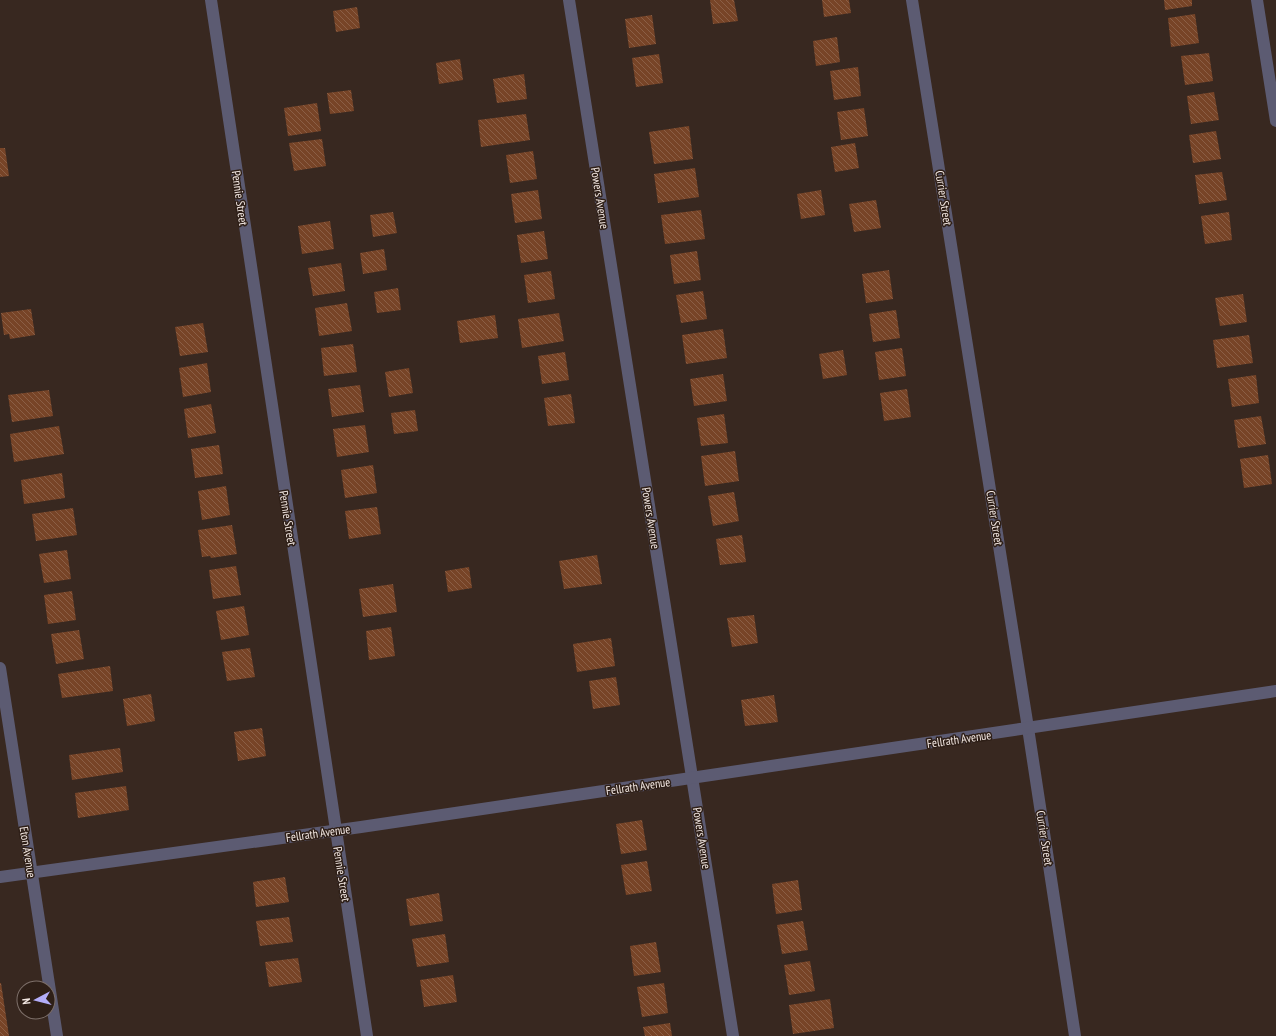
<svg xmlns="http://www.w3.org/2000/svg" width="1276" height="1036" font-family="'PT Sans Narrow',sans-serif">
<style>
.building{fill:url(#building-back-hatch)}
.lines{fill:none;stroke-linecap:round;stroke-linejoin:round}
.minor{stroke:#5c5b72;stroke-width:12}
.labels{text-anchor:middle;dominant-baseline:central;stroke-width:3;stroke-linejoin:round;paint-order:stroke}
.street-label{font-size:12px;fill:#f3e8e3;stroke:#2e1f17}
</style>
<defs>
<pattern id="building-back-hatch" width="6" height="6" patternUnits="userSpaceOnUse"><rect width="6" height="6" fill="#774427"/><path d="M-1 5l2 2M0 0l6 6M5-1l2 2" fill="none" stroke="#8b5f46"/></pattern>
</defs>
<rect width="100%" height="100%" fill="#382820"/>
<g class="building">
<path d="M710 0H734L738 21 713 24Z"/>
<path d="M822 0H849L851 13 824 17Z"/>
<path d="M1164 0H1192V6L1165 10Z"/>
<path d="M357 7 360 28 336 32 333 11Z"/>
<path d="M1195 14 1199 43 1171 47 1168 18Z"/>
<path d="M652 15 656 44 629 48 625 19Z"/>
<path d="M837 37 840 62 816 66 813 41Z"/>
<path d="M1209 53 1213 81 1185 85 1181 56Z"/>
<path d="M659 54 663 83 636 87 632 58Z"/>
<path d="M460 59 463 80 439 84 436 63Z"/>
<path d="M858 67 861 96 834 100 830 71Z"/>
<path d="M524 74 527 99 497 103 493 79Z"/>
<path d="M351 90 354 111 330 114 327 93Z"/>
<path d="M1214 92 1219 120 1191 124 1187 96Z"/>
<path d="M317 103 321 131 288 136 284 108Z"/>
<path d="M864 108 868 136 841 140 837 112Z"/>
<path d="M526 114 530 140 481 147 478 120Z"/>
<path d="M689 126 693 159 654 164 649 132Z"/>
<path d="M1216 131 1221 159 1193 163 1189 135Z"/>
<path d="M322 139 326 166 294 171 289 143Z"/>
<path d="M855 143 859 168 835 172 831 147Z"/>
<path d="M0 148H5L9 176 0 177Z"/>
<path d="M533 151 537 179 510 183 506 155Z"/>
<path d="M695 168 699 197 658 203 654 174Z"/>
<path d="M1222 172 1227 200 1199 204 1195 175Z"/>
<path d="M538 190 542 219 515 223 511 194Z"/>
<path d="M821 190 825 215 801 219 797 194Z"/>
<path d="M876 200 881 228 854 232 849 204Z"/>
<path d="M701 210 705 239 665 244 661 215Z"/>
<path d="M393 212 397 233 373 237 370 215Z"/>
<path d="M1229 212 1232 240 1205 244 1201 216Z"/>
<path d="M330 221 334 249 302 254 298 226Z"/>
<path d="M544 231 548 259 521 263 517 235Z"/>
<path d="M384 249 387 270 363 274 360 253Z"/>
<path d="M697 251 701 280 674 284 670 255Z"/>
<path d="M341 263 345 291 313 296 308 268Z"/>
<path d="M889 270 893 299 866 303 862 274Z"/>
<path d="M551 271 555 299 528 303 524 275Z"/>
<path d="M398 288 401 310 377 313 374 292Z"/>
<path d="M703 291 707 319 681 323 676 295Z"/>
<path d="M1243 294 1247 322 1220 326 1215 298Z"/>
<path d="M347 303 352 331 319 336 315 308Z"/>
<path d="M31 309 35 335 10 339 9 334 4 335 1 313Z"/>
<path d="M896 310 900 338 873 342 869 314Z"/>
<path d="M559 313 564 341 522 348 518 319Z"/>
<path d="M495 315 498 338 460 343 457 321Z"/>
<path d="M203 323 208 352 180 356 175 327Z"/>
<path d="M723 329 727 358 686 364 682 335Z"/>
<path d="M1249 335 1253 363 1217 368 1213 340Z"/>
<path d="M353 344 357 372 324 376 321 348Z"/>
<path d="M902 348 906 376 879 380 875 352Z"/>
<path d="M843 350 847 375 823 379 819 354Z"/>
<path d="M565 352 569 380 542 384 538 356Z"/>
<path d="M207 363 211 392 183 397 179 368Z"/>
<path d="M409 368 413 393 389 397 385 372Z"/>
<path d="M723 374 727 401 694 406 690 379Z"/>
<path d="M1256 375 1259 403 1232 407 1228 379Z"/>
<path d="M360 385 364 412 332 417 328 389Z"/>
<path d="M907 389 911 417 884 421 880 393Z"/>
<path d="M49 390 53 416 12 422 8 395Z"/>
<path d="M571 394 575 423 548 426 544 398Z"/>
<path d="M211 404 216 433 188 438 184 409Z"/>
<path d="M415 410 418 431 394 434 391 413Z"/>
<path d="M724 414 728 443 701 446 697 418Z"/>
<path d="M1261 416 1266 444 1238 448 1234 420Z"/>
<path d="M365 425 369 452 337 457 333 429Z"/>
<path d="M59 426 64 454 14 462 10 434Z"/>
<path d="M219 445 223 474 195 478 191 449Z"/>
<path d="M735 451 739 481 705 486 701 456Z"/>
<path d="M1268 455 1272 484 1244 488 1240 459Z"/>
<path d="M373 465 377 493 345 498 341 470Z"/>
<path d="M62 473 65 498 24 504 21 480Z"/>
<path d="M226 486 230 515 202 520 198 491Z"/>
<path d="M734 492 739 521 713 526 708 496Z"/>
<path d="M377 507 381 534 349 539 345 511Z"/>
<path d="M73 508 77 535 36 541 32 514Z"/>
<path d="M232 525 237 554 211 558 210 556 202 557 198 530Z"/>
<path d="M742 535 746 562 720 565 716 539Z"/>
<path d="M67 550 71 579 44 583 39 554Z"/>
<path d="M597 555 602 584 564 589 559 561Z"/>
<path d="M236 566 241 595 213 599 209 570Z"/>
<path d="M469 567 472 588 448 592 445 571Z"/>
<path d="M393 584 397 612 363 617 359 589Z"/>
<path d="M72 591 76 620 48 624 44 595Z"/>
<path d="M244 606 249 635 221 640 216 611Z"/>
<path d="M754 615 758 643 732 647 727 618Z"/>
<path d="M391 627 395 656 369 660 366 631Z"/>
<path d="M79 630 84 659 56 664 51 634Z"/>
<path d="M611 638 615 666 577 672 573 644Z"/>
<path d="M250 648 255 677 227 681 222 652Z"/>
<path d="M110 666 113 691 62 698 58 674Z"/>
<path d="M616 677 620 705 593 709 589 681Z"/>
<path d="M151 694 155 721 127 726 123 699Z"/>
<path d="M774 695 778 722 745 726 741 700Z"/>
<path d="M262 728 266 756 238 761 234 732Z"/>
<path d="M120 748 123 772 72 780 69 755Z"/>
<path d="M126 786 129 810 78 818 75 793Z"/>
<path d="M642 820 647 850 621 854 616 824Z"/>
<path d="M647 861 652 891 626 895 621 865Z"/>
<path d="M285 877 289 902 256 907 253 882Z"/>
<path d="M798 880 802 910 776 914 772 884Z"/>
<path d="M439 893 443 921 410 926 406 899Z"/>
<path d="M289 917 293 942 260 946 256 921Z"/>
<path d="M803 921 808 950 782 954 777 925Z"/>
<path d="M445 934 449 962 417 967 412 939Z"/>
<path d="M656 942 661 972 634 976 630 946Z"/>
<path d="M298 958 302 982 269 987 265 962Z"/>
<path d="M810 961 815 991 789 995 784 965Z"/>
<path d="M453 975 457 1002 424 1007 420 980Z"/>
<path d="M0 983H1L9 1036H0Z"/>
<path d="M664 983 668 1013 642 1017 637 987Z"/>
<path d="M830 999 834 1028 793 1034 789 1005Z"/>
<path d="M670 1023 672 1036H645L643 1027Z"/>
</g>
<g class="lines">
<g class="minor">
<path d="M211 0 367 1036"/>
<path d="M569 0 733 1036"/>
<path d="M912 0 1028 728 1075 1036"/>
<path d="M1257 0 1276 121"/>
<path d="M0 668 57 1036"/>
<path d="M0 877 361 827 1276 691"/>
</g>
</g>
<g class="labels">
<g class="street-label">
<text transform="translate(240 198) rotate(82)">Pennie Street</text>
<text transform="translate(600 198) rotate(81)">Powers Avenue</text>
<text transform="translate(944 198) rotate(81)">Currier Street</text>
<text transform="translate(288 518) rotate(81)">Pennie Street</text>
<text transform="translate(651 518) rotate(81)">Powers Avenue</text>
<text transform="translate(995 518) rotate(81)">Currier Street</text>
<text transform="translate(959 739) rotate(-8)">Fellrath Avenue</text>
<text transform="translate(638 786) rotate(-8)">Fellrath Avenue</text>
<text transform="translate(318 833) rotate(-8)">Fellrath Avenue</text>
<text transform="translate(702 838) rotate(81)">Powers Avenue</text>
<text transform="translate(1045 838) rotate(81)">Currier Street</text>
<text transform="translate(28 852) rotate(81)">Eton Avenue</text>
<text transform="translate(342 874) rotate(81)">Pennie Street</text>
</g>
</g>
<g transform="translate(36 1000) rotate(263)"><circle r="19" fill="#2e1f17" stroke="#7d6f69"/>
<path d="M0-3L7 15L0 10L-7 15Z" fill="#b3adf9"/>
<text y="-6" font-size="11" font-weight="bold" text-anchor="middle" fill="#f3e8e3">N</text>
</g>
</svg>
